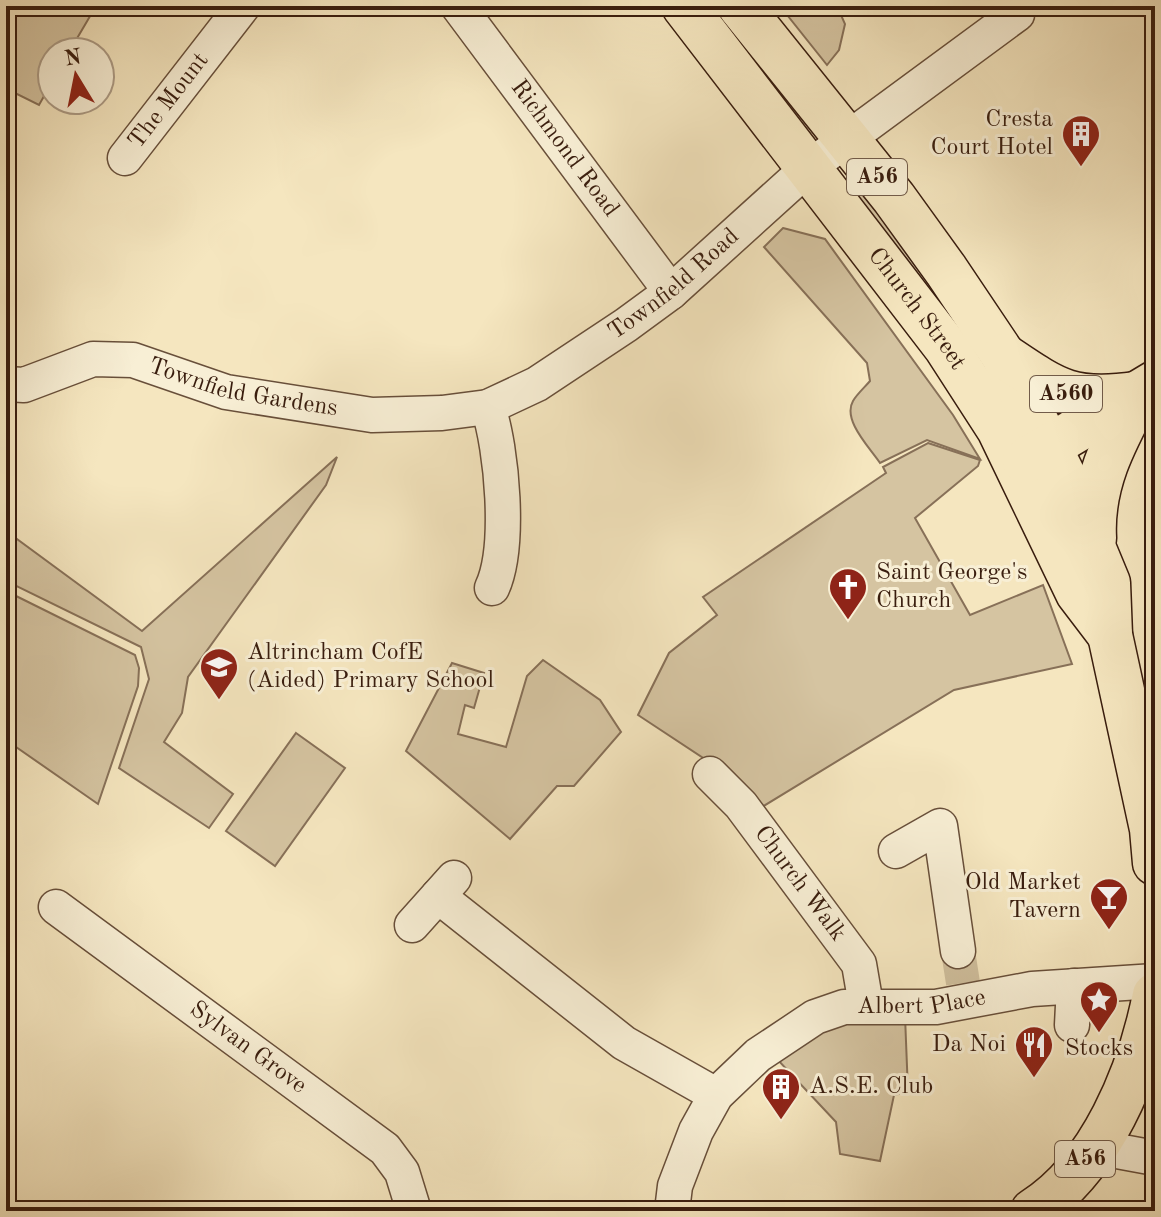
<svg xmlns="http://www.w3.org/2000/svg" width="1161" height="1217" font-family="'Old Standard TT',serif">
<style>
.green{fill:#d5c4a1;stroke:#877058;stroke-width:2}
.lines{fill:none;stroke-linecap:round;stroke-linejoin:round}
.minor-tunnel{stroke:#cfbe9c;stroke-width:34;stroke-dasharray:34 17;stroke-linecap:butt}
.minor-casing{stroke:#684f3a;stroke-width:37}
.highway-casing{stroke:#391d0e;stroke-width:47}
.minor{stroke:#f8efd5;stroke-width:34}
.highway{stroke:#f5e6bf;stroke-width:44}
.labels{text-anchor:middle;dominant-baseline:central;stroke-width:6;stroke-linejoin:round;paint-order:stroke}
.shield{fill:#f8efd5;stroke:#725c4a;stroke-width:2}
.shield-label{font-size:22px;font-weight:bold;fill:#391d0e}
.street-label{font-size:24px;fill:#391d0e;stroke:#f8efd5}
.poi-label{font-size:24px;fill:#391d0e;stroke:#f8efd5;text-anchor:end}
</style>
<rect width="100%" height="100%" fill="#f5e6bf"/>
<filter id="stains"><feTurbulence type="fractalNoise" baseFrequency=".0025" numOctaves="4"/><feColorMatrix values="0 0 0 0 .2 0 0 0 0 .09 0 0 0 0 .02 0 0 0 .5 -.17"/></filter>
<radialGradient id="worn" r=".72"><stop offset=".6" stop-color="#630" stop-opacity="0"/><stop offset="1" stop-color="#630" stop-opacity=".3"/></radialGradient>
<g class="green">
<path d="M6 6H96L69 52H52V82L39 105 9 90 6 93Z"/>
<path d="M780 6H837L845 24 839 50 827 65Z"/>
<path d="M864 192 957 320 1004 393 852 201Z"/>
<path d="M783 228 825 239 953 415 980 459 927 440 880 463C870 448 842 420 853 401 857 394 865 387 870 381L867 363 764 247Z"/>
<path d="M928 443 980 460 978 466 915 518 970 615 1043 585 1072 664 954 690 757 810 729 775 638 715 669 653 717 615 703 597 886 473 883 467Z"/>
<path d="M337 457 326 485 188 677 182 713 164 742 233 794 209 828 119 768 149 679 141 647 6 581V531L142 631Z"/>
<path d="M6 591 135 655 139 668 138 686 98 804 6 740Z"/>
<path d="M543 660 600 700 621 732 574 786H557L510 839 406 751 452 663 484 673 474 708 465 705 458 734 506 747 527 676Z"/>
<path d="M296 733 345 768 275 866 226 831Z"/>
<path d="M905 1016 908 1092 894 1095 880 1161 840 1154 836 1122 776 1058 832 1023Z"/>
</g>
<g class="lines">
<path class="minor-tunnel" d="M958 951 963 983"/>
<g class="minor-casing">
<g id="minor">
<path id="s1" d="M458 6 671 292"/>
<path id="s2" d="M125 158 243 6"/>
<path id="s3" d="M6 384 24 385 93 359 133 360 226 392 372 415 442 413 488 407 537 384 626 325 671 292 808 168 1017 14 1016 6"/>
<path d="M488 407C502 449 511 547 492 588"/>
<path id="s4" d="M710 774 741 805 859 964 866 1005"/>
<path d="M896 851 940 826 958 951"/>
<path d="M438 896 624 1043 716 1095"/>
<path id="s5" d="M56 907 385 1149 402 1172 414 1211"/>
<path d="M412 925 454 878"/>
<path d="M1072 1025 1074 986"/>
<path d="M1098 1141 1117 1151 1155 1158"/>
<path id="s6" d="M672 1211 675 1186 696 1131 716 1095 758 1055 815 1017 844 1007H936L1032 989 1155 981"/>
</g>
</g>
<g class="highway-casing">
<g id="highway">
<path id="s7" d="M684 6 946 347 999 429 1078 593 1110 635"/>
<path d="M740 6 894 198 946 270 1003 355 1065 479 1108 583 1110 635 1152 829 1155 863"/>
<path d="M1004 356C1056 391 1071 403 1136 394"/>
<path d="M1025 461 1155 383"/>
<path d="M1094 538C1091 483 1115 440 1140 393"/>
<path d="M1033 1211C1101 1168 1140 1072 1155 995"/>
</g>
</g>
<use href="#minor" class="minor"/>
<use href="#highway" class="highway"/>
</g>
<defs>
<g id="building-pin" transform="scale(2)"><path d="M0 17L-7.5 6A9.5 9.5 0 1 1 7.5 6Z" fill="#8f2418" stroke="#f8efd5"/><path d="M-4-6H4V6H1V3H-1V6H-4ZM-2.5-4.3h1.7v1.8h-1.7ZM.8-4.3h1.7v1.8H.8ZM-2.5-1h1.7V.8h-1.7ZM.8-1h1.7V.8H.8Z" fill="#fff"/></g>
<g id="church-pin" transform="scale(2)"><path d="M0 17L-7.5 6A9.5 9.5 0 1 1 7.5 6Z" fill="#8f2418" stroke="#f8efd5"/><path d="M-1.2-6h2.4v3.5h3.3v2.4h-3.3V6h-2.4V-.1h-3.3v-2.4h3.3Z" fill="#fff"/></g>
<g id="school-pin" transform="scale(2)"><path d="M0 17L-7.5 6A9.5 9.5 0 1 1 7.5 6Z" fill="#8f2418" stroke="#f8efd5"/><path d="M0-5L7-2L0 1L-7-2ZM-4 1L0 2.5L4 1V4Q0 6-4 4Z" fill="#fff"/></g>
<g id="bar-pin" transform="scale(2)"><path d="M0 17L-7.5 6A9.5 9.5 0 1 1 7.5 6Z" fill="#8f2418" stroke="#f8efd5"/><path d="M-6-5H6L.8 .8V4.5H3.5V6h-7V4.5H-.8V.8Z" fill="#fff"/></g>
<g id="sight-pin" transform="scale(2)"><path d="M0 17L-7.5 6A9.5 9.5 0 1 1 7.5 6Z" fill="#8f2418" stroke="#f8efd5"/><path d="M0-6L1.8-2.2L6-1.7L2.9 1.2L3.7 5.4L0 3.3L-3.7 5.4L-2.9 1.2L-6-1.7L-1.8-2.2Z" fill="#fff"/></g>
<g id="restaurant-pin" transform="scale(2)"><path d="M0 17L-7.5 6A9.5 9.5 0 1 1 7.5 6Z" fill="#8f2418" stroke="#f8efd5"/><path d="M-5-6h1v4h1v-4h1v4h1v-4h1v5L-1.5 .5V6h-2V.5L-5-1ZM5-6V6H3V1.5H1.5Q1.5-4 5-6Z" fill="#fff"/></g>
</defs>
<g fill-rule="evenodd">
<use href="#building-pin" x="1081" y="134"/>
<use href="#church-pin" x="848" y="587"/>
<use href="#school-pin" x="219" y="667"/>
<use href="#bar-pin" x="1109" y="897"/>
<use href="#sight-pin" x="1099" y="1000"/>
<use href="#restaurant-pin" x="1034" y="1045"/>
<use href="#building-pin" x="781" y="1087"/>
</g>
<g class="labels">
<g class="shield">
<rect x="847" y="159" width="60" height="36" rx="6"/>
<rect x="1030" y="376" width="72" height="36" rx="6"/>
<rect x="1055" y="1141" width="60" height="36" rx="6"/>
</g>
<g class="shield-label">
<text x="877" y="177">A56</text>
<text x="1066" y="394">A560</text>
<text x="1085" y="1159">A56</text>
</g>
<g class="street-label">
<text stroke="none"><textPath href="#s2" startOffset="72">The Mount</textPath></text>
<text stroke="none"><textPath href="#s1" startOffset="178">Richmond Road</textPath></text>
<text stroke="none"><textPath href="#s3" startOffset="718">Townfield Road</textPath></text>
<text stroke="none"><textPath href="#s7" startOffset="382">Church Street</textPath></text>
<text stroke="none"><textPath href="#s3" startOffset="246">Townfield Gardens</textPath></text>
<text stroke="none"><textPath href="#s4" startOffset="142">Church Walk</textPath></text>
<text stroke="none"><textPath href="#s6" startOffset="360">Albert Place</textPath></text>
<text stroke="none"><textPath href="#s5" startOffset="238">Sylvan Grove</textPath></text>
</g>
<g class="poi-label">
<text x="1053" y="120">Cresta<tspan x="1053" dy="28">Court Hotel</tspan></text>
<text x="876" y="573" text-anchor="start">Saint George's<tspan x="876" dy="28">Church</tspan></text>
<text x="247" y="653" text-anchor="start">Altrincham CofE<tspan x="247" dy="28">(Aided) Primary School</tspan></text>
<text x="1081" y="883">Old Market<tspan x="1081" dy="28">Tavern</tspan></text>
<text x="1006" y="1045">Da Noi</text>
<text x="1099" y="1049" text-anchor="middle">Stocks</text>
<text x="809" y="1087" text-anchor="start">A.S.E. Club</text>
</g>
</g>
<rect width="1161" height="1217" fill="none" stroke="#f5e6bf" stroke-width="32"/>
<rect x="8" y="8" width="1145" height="1201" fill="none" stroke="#391d0e" stroke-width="4"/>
<rect x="16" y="16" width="1129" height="1185" fill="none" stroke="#391d0e" stroke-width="2"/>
<g transform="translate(76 76) rotate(350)"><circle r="38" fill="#f8efd5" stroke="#ac9b85" stroke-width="2"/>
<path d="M0-6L14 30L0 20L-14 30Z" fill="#8f2418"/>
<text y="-12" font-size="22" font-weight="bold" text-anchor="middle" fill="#391d0e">N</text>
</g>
<rect width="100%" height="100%" filter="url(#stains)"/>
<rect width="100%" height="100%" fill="url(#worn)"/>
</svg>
